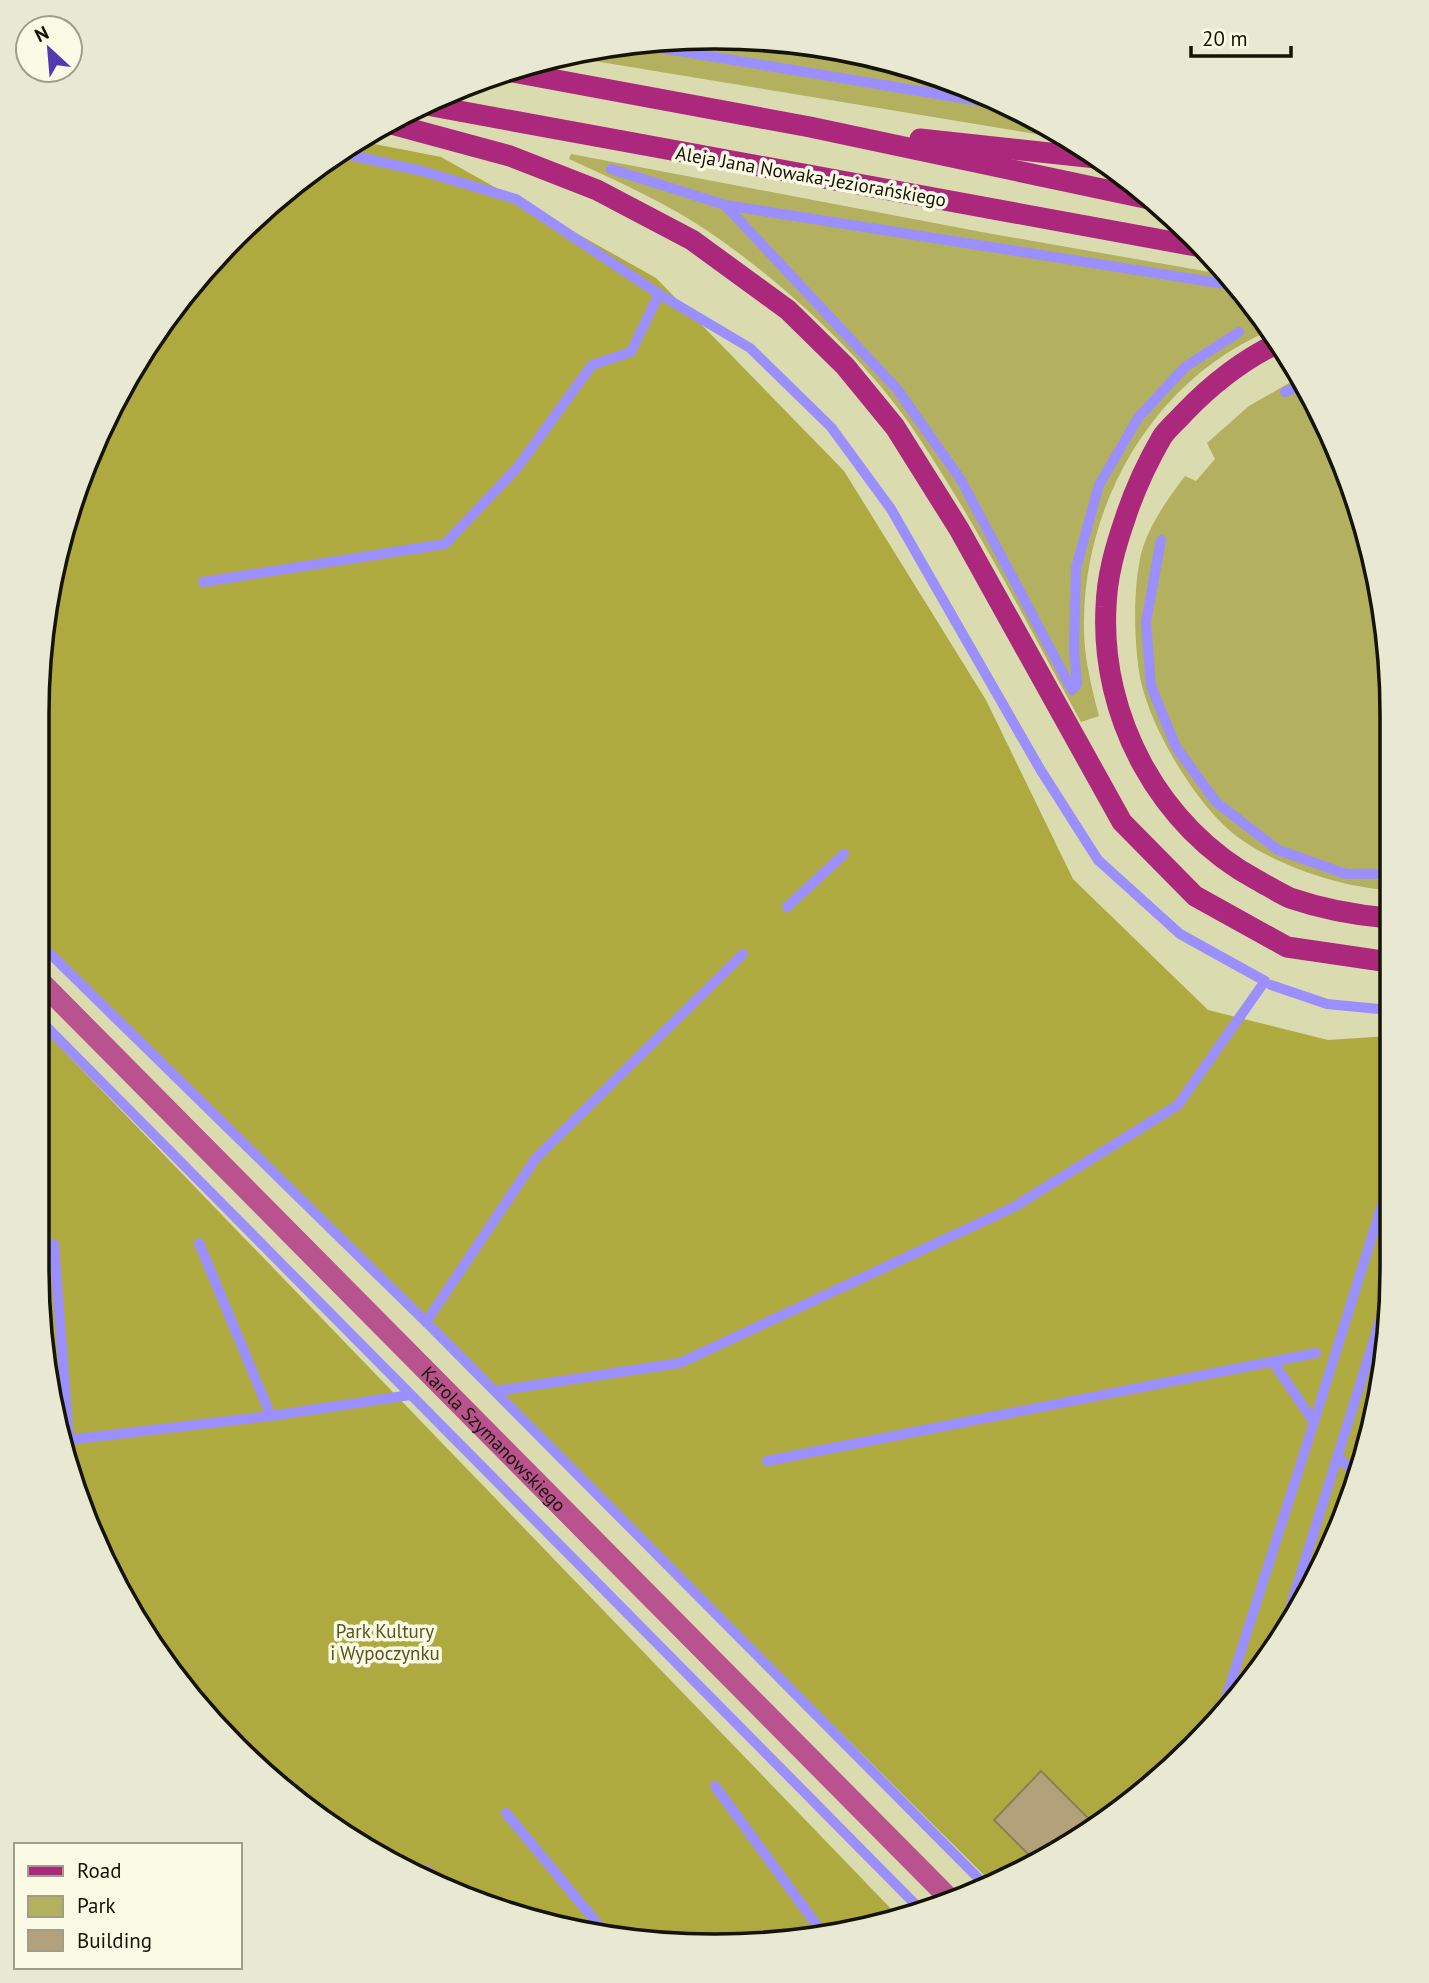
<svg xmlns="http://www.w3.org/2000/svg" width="1429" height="1983" font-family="'PT Sans',sans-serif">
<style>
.green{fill:#b3b060}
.forest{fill:#afaa40}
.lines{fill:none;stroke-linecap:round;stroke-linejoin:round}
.stream{stroke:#9b8efd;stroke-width:10}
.building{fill:#b2a17b;stroke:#8e7e58;stroke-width:2}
.secondary{stroke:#b9528e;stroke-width:21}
.primary{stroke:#ac287c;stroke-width:21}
.labels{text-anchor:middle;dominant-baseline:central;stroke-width:7;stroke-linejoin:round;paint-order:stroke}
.street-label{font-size:19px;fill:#141304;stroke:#fafae5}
.park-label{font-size:19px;fill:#56541d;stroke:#fafae5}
.rim{fill:none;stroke:#141304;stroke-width:3.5}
</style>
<rect width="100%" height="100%" fill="#dbdbb0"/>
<g class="green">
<path d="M670 38 803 43 932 73 1053 127 1067 137 1048 136 564 56Z"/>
<path d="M571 154 987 233 1227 275 1252 302 1269 331C1155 379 1085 500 1084 621 1083 654 1091 685 1099 716L1081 722C1026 622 974 518 909 423 862 356 783 283 715 236 670 204 619 182 569 159Z"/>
<path d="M1296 379 1340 455 1386 626 1388 890C1340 887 1278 866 1239 838 1197 808 1146 722 1139 671 1134 637 1133 589 1141 554 1149 525 1167 500 1185 476L1196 481 1215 459 1207 443 1249 406Z"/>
</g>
<g class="forest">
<path d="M359 141 441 157 656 278 844 471 986 700 1073 879 1208 1010 1328 1040 1389 1036 1391 1313 1356 1486 1302 1607 1224 1715 1127 1806 993 1884 37 935V714L60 539 151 338 302 177Z"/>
<path d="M37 1023 897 1915 803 1940 583 1933 415 1877 268 1778 151 1645 60 1444 37 1268Z"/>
</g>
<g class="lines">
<g class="stream">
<path d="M636 44 1003 105"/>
<path d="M340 153 422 171 516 199 659 294 750 348 831 427 891 509 1040 769 1098 860 1180 934 1265 981 1178 1105 1014 1207 680 1363 496 1391"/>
<path d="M611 169 725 205 1237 286"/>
<path d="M725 205 897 389 961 480 1072 690 1077 684 1074 650 1076 568 1099 485 1138 418 1185 367 1239 332"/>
<path d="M1285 392 1301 386"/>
<path d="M1161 540 1146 622 1151 686 1176 747 1216 802 1278 850 1346 874H1388"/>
<path d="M203 582 445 544 517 468 592 365 631 352 659 294"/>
<path d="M787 907 844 854"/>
<path d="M37 941 426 1322 987 1887"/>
<path d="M1271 985 1327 1004 1389 1010"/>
<path d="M37 1017 920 1909"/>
<path d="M199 1243 271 1416"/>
<path d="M54 1244 69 1440"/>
<path d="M426 1322 536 1158 743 954"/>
<path d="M1273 1362 1314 1422 1390 1179"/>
<path d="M59 1441 271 1416 410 1395"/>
<path d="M1337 1456 1351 1469 1355 1489"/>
<path d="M767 1461 1316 1353"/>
<path d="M1282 1634 1391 1285"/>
<path d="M1219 1720 1314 1422"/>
<path d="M715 1786 824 1935"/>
<path d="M506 1813 606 1934"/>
<path d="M427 1870 431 1882"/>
</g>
</g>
<path class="building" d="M1041 1771 1095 1825 1034 1860 994 1820Z"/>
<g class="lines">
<path class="secondary" id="s1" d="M37 978 952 1901"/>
<g class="primary">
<path d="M508 71 810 127 1154 200"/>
<path d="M421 104 1201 247"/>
<path d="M388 123 510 156 597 190 692 240 788 310 845 366 895 427 959 529 1122 822 1195 896 1287 947 1389 962"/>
<path d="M920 139 1096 158"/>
<path d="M1276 344C1241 361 1211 385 1184 413 1177 421 1168 428 1162 437 1147 463 1134 491 1125 519 1115 548 1107 576 1106 607 1100 717 1160 828 1257 880 1268 886 1279 893 1290 898 1322 909 1354 915 1388 918"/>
</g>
</g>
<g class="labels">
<g class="street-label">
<text transform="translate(811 176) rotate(10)">Aleja Jana Nowaka-Jeziorańskiego</text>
<text stroke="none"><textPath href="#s1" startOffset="649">Karola Szymanowskiego</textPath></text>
</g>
<g class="park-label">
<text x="385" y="1631">Park Kultury<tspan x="385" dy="22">i Wypoczynku</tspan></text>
</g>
</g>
<path d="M0 0H1429V1983H0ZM714 49H715A665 665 0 0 1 1380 714V1269A665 665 0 0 1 715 1934H714A665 665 0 0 1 49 1269V714A665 665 0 0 1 714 49Z" fill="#e8e8d3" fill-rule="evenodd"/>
<path class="rim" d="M714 49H715A665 665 0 0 1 1380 714V1269A665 665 0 0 1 715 1934H714A665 665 0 0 1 49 1269V714A665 665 0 0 1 714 49Z"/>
<rect x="14" y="1843" width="228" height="126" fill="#fafae5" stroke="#9e9e8b" stroke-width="2"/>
<rect x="28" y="1866" width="35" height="10" fill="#ac287c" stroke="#9e9e8b" stroke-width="2"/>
<text x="77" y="1878" font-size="21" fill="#141304">Road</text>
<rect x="28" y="1896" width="35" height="21" fill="#b3b060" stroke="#9e9e8b" stroke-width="2"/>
<text x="77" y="1913" font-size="21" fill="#141304">Park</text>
<rect x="28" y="1930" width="35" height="21" fill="#b2a17b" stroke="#9e9e8b" stroke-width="2"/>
<text x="77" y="1948" font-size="21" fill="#141304">Building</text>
<g transform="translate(49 49) rotate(334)"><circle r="33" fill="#fafae5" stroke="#9e9e8b" stroke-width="2"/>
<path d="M0-5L12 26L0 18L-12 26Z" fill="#543ab2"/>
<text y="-10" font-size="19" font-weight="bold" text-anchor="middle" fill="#141304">N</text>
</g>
<path d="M1191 46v10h100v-10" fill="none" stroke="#141304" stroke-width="3.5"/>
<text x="1202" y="46" font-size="21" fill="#141304" stroke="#fafae5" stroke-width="5" paint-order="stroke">20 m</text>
</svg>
